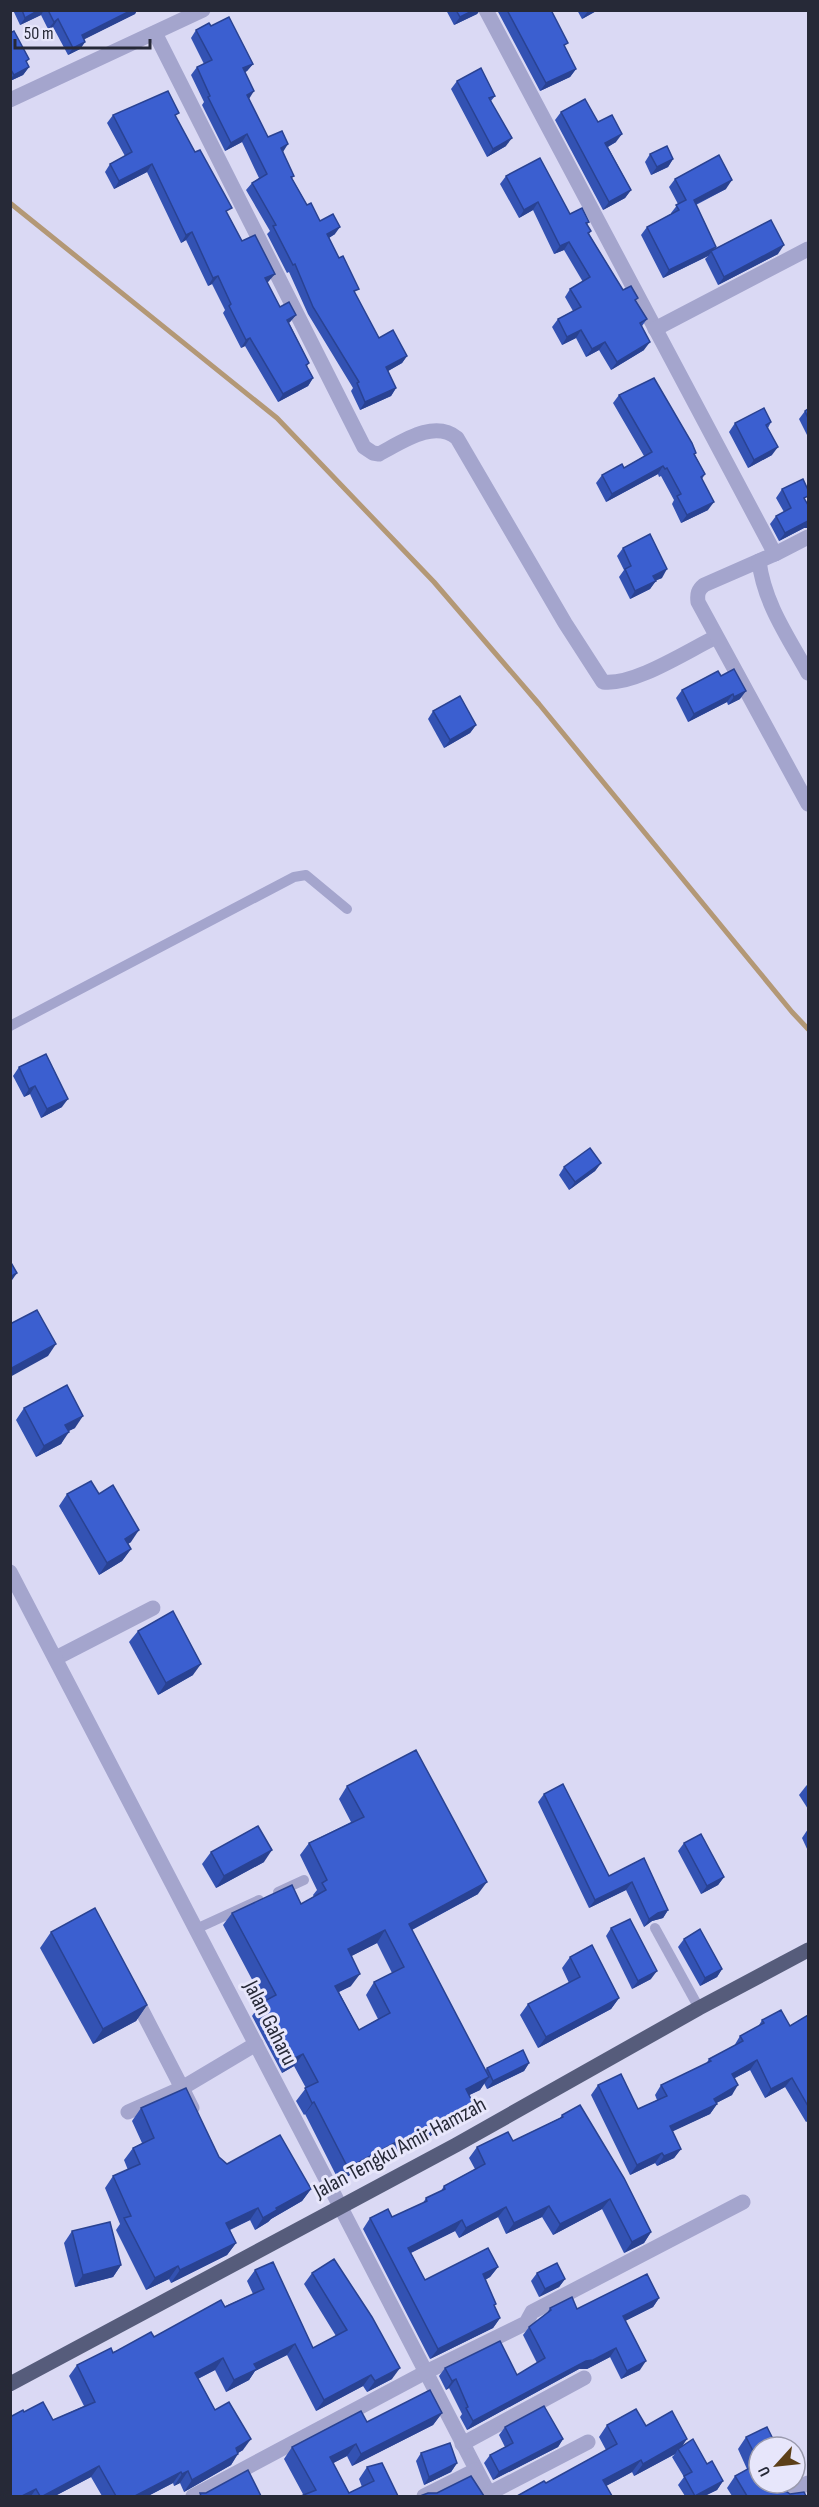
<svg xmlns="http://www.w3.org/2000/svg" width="819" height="2507" font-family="'Sofia Sans Condensed',sans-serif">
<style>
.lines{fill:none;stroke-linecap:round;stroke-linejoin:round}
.stream{stroke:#b39876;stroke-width:5}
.service{stroke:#a4a5cd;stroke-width:10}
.minor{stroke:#a4a5cd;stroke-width:15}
.tertiary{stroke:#a4a5cd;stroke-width:15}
.primary{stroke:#565c7b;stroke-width:15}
.wall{fill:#3352b3;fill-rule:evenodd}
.shaded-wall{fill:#294292}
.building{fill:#3b5fd0;stroke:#294292;stroke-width:1.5;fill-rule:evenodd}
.labels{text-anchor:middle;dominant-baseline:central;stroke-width:6;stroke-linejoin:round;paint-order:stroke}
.street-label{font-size:22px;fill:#262937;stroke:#e7e6fb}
</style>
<rect width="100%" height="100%" fill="#dad9f4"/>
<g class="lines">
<path class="stream" d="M10 203 277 418 434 582 539 704 792 1012 808 1029"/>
<g class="service">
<path d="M10 1026 294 877 306 875 347 909"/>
<path d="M278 1892 304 1880"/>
<path d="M655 1928 699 2008"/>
<path d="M196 1929 259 1900"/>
</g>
<g class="minor">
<path d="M486 10 775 554"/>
<path d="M155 33 364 447 373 453 379 454C402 442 434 419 457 438L565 623 603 682C634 686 687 651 716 637"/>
<path d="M655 329 808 249"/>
<path d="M808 537 775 554 704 585C698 590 697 594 698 602L808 804"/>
<path d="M759 561C764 603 788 637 808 673"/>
<path d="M56 1658 153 1608"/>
<path d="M192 2108 182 2088 256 2044"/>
<path d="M128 2112 182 2088 137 2001"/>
<path d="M340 2206 490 2496"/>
<path d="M462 2444 584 2378"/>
<path d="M488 2494 588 2442"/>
<path d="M193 2496 426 2372 526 2323 532 2312 743 2202"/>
<path d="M424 2496 476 2470"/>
<path d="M783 2496 808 2483"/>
</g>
<g class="tertiary">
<path d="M10 100 203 10"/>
<path d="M10 1572 340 2206"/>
</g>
<path class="primary" d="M10 2384 456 2145 699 2008 808 1950"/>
</g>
<g class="wall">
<path d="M13 10H137L135 14 84 39 85 42 80 49 68 55 53 27 48 29 41 15 20 25Z"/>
<path d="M446 10H480L477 14 454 25Z"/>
<path d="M497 10H551L565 47 576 69 570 77 540 91Z"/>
<path d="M577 10H598L582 19Z"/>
<path d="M211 26 253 64 247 71 245 72 249 99 268 137 282 152 294 176 292 178 307 205 320 221 335 234 329 238 355 294 379 338 407 356 402 363 388 371 396 388 391 396 360 410 351 391 353 388 308 314 289 272 287 273 267 234 270 231 246 190 252 183 259 178 242 142 225 151 202 105 204 102 191 75 197 67 204 64 191 38 196 30Z"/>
<path d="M10 33 29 59 26 63 29 67 23 75 10 81Z"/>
<path d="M457 81 495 96 491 101 506 146 487 157 451 89Z"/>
<path d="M561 112 616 142 608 147 631 190 625 198 603 210 555 120Z"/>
<path d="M113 115 176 117 242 241 269 281 267 283 280 307 296 315 289 323 309 363 307 366 313 378 308 386 278 402 245 346 241 348 223 313 225 310 212 284 208 286 186 240 181 243 147 172 114 189 105 172 110 164 125 156 107 123Z"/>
<path d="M650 154 673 159 668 167 651 175 645 162Z"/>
<path d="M506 176 570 214 589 222 587 224 591 231 589 234 623 290 636 301 647 319 642 326 644 350 611 370 599 350 586 357 576 338 562 345 552 327 558 319 573 311 565 297 570 289 583 282 564 250 554 254 533 210 519 218 500 184Z"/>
<path d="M675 179 726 189 696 205 713 250 778 254 718 285 705 259 708 256 663 278 641 235 647 227 671 214V213L678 204 669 187Z"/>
<path d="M619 395 695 455 705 474 702 479 708 510 681 523 672 504 674 500 661 476 659 477 658 474 606 502 596 483 602 475 624 468 644 456 613 403Z"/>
<path d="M808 409V437L799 419 805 411Z"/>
<path d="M771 422 768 428 772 455 748 468 729 432 735 423Z"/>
<path d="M782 489 806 501 804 528 779 541 770 524 776 516 784 512 776 498Z"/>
<path d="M623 548 662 578 656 580 650 589 630 599 619 577 624 570 617 556Z"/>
<path d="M721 676 740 699 728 705 727 702 688 722 676 698 682 690Z"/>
<path d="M433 711 476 725 470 733 444 748 428 719Z"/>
<path d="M19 1067 62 1107 41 1118 30 1094 24 1097 13 1076Z"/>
<path d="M601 1163 595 1171 569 1190 559 1175 564 1167Z"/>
<path d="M24 1408 75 1428 68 1431 61 1444 36 1457 16 1420Z"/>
<path d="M67 1494H99L131 1542 128 1544 131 1549 122 1561 99 1575 59 1506Z"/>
<path d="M138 1631 193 1675 158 1695 129 1642Z"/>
<path d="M808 1784V1809L799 1795 806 1786Z"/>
<path d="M347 1786 478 1894 412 1930 485 2071 487 2068 529 2063 524 2071 487 2089 484 2083 480 2090 469 2095 465 2117 391 2157 389 2154 339 2181 305 2114 304 2115 296 2101 306 2088 294 2066 282 2073 252 2016 261 2003 264 2002 223 1925 232 1913 301 1904 314 1897 313 1895 317 1890 300 1855 309 1843 351 1822 339 1799ZM377 1943 392 1973 374 1982 366 1995 378 2019 359 2030 339 1992 351 1986V1956Z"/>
<path d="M544 1794 609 1876 644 1858 668 1910 663 1918 652 1921 644 1927 626 1890 589 1908 538 1802Z"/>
<path d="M808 1829V1851L802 1838Z"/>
<path d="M684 1843 724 1877 718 1885 701 1894 678 1851Z"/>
<path d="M211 1852 264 1862 216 1888 202 1864Z"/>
<path d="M611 1928 651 1979 632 1989 606 1936Z"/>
<path d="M51 1932 147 2005 136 2021 93 2044 40 1948Z"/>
<path d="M684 1939 722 1969 717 1977 700 1986 678 1947Z"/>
<path d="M570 1957 619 1998 611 2009 538 2048 520 2015 528 2004 569 1983 562 1968Z"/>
<path d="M808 2015V2121L806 2122 785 2087 765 2098 750 2070 735 2078 732 2095 716 2103 717 2104 710 2114 672 2131 681 2149 674 2158 657 2166 655 2163 630 2175 591 2095 598 2085 638 2109 657 2100 655 2095 661 2085 706 2064 709 2059 734 2046 740 2036 758 2027 762 2020 790 2026Z"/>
<path d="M141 2108 219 2157 227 2164 311 2189 302 2201 271 2219 268 2222 255 2230 250 2220 230 2230 236 2243 227 2255 171 2283 169 2279 146 2290 116 2230 120 2224 105 2188 113 2176 128 2170 124 2160 133 2148 142 2143 132 2121Z"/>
<path d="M562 2115 651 2232 644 2243 624 2253 602 2209 553 2235 542 2217 506 2234 498 2217 459 2238 455 2231 411 2253 425 2280 498 2267 490 2277 485 2280 496 2304 494 2306 500 2318 493 2328 430 2359 363 2229 370 2218 392 2217 423 2203 426 2198 441 2191 444 2186 475 2169 469 2158 477 2147 513 2141 560 2118Z"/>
<path d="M72 2231 121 2265 113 2277 75 2287 64 2243Z"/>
<path d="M255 2270 313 2348 336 2336 304 2284 312 2273 392 2379 367 2392 363 2386 316 2411 287 2355 255 2371 249 2380 226 2392 215 2370 198 2379 215 2410 243 2450 238 2453 231 2465 184 2492 180 2483 174 2486 173 2483 148 2496H102L91 2477 55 2496H10L24 2412 53 2420 84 2406 69 2376 77 2365 154 2337 253 2294 247 2281Z"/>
<path d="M537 2273 565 2279 559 2287 539 2297 531 2281Z"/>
<path d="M659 2298 653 2307 625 2321 640 2370 621 2379 610 2357 587 2369H579L467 2430 460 2417 462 2414 449 2388 446 2390 439 2376 445 2368 517 2375 537 2363 523 2335 529 2327 546 2315 550 2308 577 2309Z"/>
<path d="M442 2413 433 2425 352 2466 347 2456 333 2463 349 2493 362 2487 359 2479 367 2467 398 2496H304L284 2459 292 2447 367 2422Z"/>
<path d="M607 2425 646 2426 683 2446 707 2464 723 2481 717 2490 705 2496H685L678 2485 684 2477 672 2457 675 2454 634 2476 632 2472 606 2486 546 2483 606 2450 599 2437Z"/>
<path d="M505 2427 563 2439 558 2447 493 2480 484 2463 490 2455 505 2447 499 2435Z"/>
<path d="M746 2437 783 2489 790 2494 806 2496H732L727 2488 735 2476 747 2469 738 2449Z"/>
<path d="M421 2453 457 2463 451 2472 424 2485 416 2461Z"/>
</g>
<g class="shaded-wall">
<path d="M39 10H44L41 15 20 25 25 18Z"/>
<path d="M132 10H137L135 14 77 43 82 35Z"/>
<path d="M474 10H480L477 14 454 25 460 17Z"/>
<path d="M588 10H598L582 19 588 11Z"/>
<path d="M58 19 53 27 48 29 54 22Z"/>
<path d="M85 42 80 49 68 55 73 48Z"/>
<path d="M253 64 247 71 238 76 243 68Z"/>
<path d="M29 67 23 75 10 81V79L14 75Z"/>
<path d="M576 69 570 77 540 91 546 83Z"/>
<path d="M254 91 249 99 247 95Z"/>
<path d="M247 134 242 142 225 151 231 143Z"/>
<path d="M622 134 616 142 600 151 605 143Z"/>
<path d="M512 138 506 146 487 157 493 149Z"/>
<path d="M288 144 283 152 281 148Z"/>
<path d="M673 159 668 167 651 175 657 167Z"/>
<path d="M152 164 147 172 114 189 119 181Z"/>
<path d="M732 180 726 189 688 208 694 200Z"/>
<path d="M631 190 625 198 603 210 609 202Z"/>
<path d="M538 202 533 210 519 218 524 210Z"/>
<path d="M340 227 335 234 322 242 327 234Z"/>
<path d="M192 232 186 240 181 243 186 235Z"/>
<path d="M569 242 564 250 554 254 560 246Z"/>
<path d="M784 245 778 254 718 285 724 277Z"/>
<path d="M716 247 708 256 663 278 669 270Z"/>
<path d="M275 274 269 281 259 286 265 278Z"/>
<path d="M218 276 212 284 208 286 213 278Z"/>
<path d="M296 315 290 322 281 327 287 320Z"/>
<path d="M581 330 576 338 562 345 567 337Z"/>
<path d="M250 338 245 346 241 348 246 340Z"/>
<path d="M605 342 599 350 586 357 592 349Z"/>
<path d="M650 342 644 350 611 370 617 362Z"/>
<path d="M407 356 402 363 381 375 386 367Z"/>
<path d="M313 378 308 386 278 402 283 394Z"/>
<path d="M396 388 391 396 360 410 365 402Z"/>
<path d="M778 447 772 455 748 468 754 460Z"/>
<path d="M663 466 658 474 606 502 612 494Z"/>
<path d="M714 502 708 510 681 523 687 515Z"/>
<path d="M808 521V528H804L779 541 785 533Z"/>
<path d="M667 569 662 578 648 584 653 576Z"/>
<path d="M656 581 650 589 630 599 635 591Z"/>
<path d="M746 691 740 699 728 705 734 697Z"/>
<path d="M733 694 727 702 688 722 694 714Z"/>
<path d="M476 725 470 733 444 748 450 740Z"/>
<path d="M35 1086 30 1094 24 1097 29 1089Z"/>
<path d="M68 1099 62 1107 41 1118 47 1109Z"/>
<path d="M601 1163 595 1171 569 1190 575 1182Z"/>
<path d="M17 1273 10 1283V1277Z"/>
<path d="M56 1344 48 1356 10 1377V1369Z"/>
<path d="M83 1416 75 1428 57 1437 65 1425Z"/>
<path d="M69 1432 61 1444 36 1457 44 1446Z"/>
<path d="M139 1530 131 1542 116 1551 125 1539Z"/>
<path d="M131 1549 122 1561 99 1575 107 1563Z"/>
<path d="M201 1664 193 1675 158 1695 166 1683Z"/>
<path d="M272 1850 264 1862 216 1888 224 1876Z"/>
<path d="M724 1877 718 1885 701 1894 707 1886Z"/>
<path d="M487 1882 478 1894 400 1936 409 1924Z"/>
<path d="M632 1882 626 1890 589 1908 595 1900Z"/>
<path d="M668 1910 663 1918 652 1921 644 1927 649 1919 658 1913Z"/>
<path d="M385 1930 377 1943 340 1962 348 1949Z"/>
<path d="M722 1969 717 1977 700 1986 705 1978Z"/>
<path d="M657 1971 651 1979 632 1989 638 1981Z"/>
<path d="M360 1974 351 1986 326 1998 335 1986Z"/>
<path d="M619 1998 611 2009 538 2048 546 2037Z"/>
<path d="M147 2005 136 2021 93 2044 103 2029Z"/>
<path d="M303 2054 294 2066 282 2073 291 2060Z"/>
<path d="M757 2060 750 2070 725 2083 732 2074Z"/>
<path d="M529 2063 524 2071 487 2089 493 2081Z"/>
<path d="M489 2077 480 2090 457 2101 466 2089Z"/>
<path d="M792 2078 785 2087 765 2098 771 2089Z"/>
<path d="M738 2085 732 2095 707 2108 714 2099Z"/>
<path d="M314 2102 305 2114 304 2115 312 2103Z"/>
<path d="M717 2104 710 2114 663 2136 670 2126Z"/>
<path d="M474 2105 465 2117 391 2157 400 2145Z"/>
<path d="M398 2141 389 2154 339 2181 348 2168Z"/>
<path d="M681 2149 674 2158 657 2166 664 2156Z"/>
<path d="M662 2153 655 2163 630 2175 637 2165Z"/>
<path d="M311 2189 302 2201 271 2219 268 2222 255 2230 263 2218 276 2208Z"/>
<path d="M610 2199 602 2209 553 2235 560 2224Z"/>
<path d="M549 2206 542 2217 506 2234 514 2223Z"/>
<path d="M506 2207 498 2217 459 2238 466 2228Z"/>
<path d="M258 2208 250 2220 218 2235 226 2223Z"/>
<path d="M462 2220 455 2231 400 2258 408 2248Z"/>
<path d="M651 2232 644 2243 624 2253 632 2242Z"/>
<path d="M236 2243 227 2255 171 2283 180 2270Z"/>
<path d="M121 2265 113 2277 75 2287 83 2275Z"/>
<path d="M178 2266 169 2279 146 2290 155 2278Z"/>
<path d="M498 2267 490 2277 476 2285 483 2274Z"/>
<path d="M565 2279 559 2287 539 2297 545 2289Z"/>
<path d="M659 2298 653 2307 617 2325 623 2316Z"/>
<path d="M500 2318 493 2328 430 2359 438 2349Z"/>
<path d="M295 2344 287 2355 255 2371 249 2380 226 2392 234 2380 254 2364Z"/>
<path d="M616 2348 610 2357 587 2369H579L467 2430 473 2421 586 2361Z"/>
<path d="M223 2358 215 2370 187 2384 195 2373Z"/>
<path d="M646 2361 640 2370 621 2379 627 2371Z"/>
<path d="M400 2368 392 2379 367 2392 375 2381Z"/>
<path d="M371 2375 363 2386 316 2411 324 2400Z"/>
<path d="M456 2379 449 2388 446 2390 452 2381Z"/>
<path d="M442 2413 433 2425 352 2466 361 2454Z"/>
<path d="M251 2439 243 2450 228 2459 236 2448Z"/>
<path d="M563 2439 558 2447 493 2480 499 2472Z"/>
<path d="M687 2439 679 2451 678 2449 675 2454 634 2476 643 2464Z"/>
<path d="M356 2444 347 2456 322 2469 330 2457Z"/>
<path d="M238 2454 231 2465 184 2492 192 2480Z"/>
<path d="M641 2460 632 2472 595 2492 603 2480Z"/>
<path d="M457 2463 451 2472 424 2485 429 2477Z"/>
<path d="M99 2466 91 2477 55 2496H43Z"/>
<path d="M188 2471 180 2483 174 2486 182 2474Z"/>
<path d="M181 2472 173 2483 148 2496H135Z"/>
<path d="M723 2481 717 2490 704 2496H695Z"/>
<path d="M36 2489 31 2496H22Z"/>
</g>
<g class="building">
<path d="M22 10H39L25 18Z"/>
<path d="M48 10H132L82 35 85 42 73 48 58 19 54 22Z"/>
<path d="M456 10H474L460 17Z"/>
<path d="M507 10H551L568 43 564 45 576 69 546 83Z"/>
<path d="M229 17 253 64 243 68 254 91 247 95 268 137 282 131 288 144 281 148 294 176 291 177 307 205 311 203 320 221 333 214 340 227 327 234 339 258 343 256 359 289 354 291 379 338 393 330 407 356 386 367 396 388 365 402 357 383 359 382 313 307 295 264 293 265 273 226 276 225 252 183 267 174 247 134 231 143 208 97 210 96 197 67 212 60 196 30 209 23 211 26Z"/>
<path d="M14 31 29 59 26 61 29 67 14 75 10 68V33Z"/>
<path d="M481 68 495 96 489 98 512 138 493 149 457 81Z"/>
<path d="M168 91 179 113 175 115 195 152 200 150 232 208 226 211 242 241 255 235 275 274 265 278 280 307 289 302 296 315 287 320 309 363 306 365 313 378 283 394 250 338 246 340 229 306 231 304 218 276 213 278 192 232 186 235 152 164 119 181 110 164 132 152 113 115Z"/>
<path d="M585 99 598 122 612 115 622 134 605 143 631 190 609 202 561 112Z"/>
<path d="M667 146 673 159 657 167 650 154Z"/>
<path d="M719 155 732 180 694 200 716 247 669 270 647 227 679 210 676 205 686 200 675 179Z"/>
<path d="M540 158 570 214 582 208 589 222 586 223 591 231 588 233 623 290 631 286 638 298 635 300 647 319 640 323 650 342 617 362 605 342 592 349 581 330 567 337 558 319 581 307 570 289 590 277 569 242 560 246 538 202 524 210 506 176Z"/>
<path d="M771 220 784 245 724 277 711 251Z"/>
<path d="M654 378 692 443 696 453 694 454 705 474 701 477 714 502 687 515 677 496 681 494 667 468 665 469 663 466 612 494 602 475 622 464 624 468 652 452 619 395Z"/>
<path d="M764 408 771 422 766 425 778 447 754 460 735 423Z"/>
<path d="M808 409V418L805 411Z"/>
<path d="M803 479 808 490V496L804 498 808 505V521L785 533 776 516 791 508 782 489Z"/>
<path d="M650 534 667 569 653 576 656 581 635 591 625 569 631 566 623 548Z"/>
<path d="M734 669 746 691 734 697 733 694 694 714 682 690 718 671 721 676Z"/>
<path d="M460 696 476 725 450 740 433 711Z"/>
<path d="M46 1054 68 1099 47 1109 35 1086 29 1089 19 1067Z"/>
<path d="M590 1148 601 1163 575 1182 564 1167Z"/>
<path d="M10 1261 17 1273 10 1277Z"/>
<path d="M37 1310 56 1344 10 1369V1324Z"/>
<path d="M67 1385 83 1416 65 1425 69 1432 44 1446 24 1408Z"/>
<path d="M91 1481 99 1494 113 1485 139 1530 125 1539 131 1549 107 1563 67 1494Z"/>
<path d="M173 1611 201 1664 166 1683 138 1631Z"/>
<path d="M416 1750 487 1882 409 1924 489 2077 466 2089 474 2105 400 2145 398 2141 348 2168 314 2102 312 2103 305 2088 318 2082 303 2054 291 2060 261 2003 276 1995 232 1913 292 1885 301 1904 326 1890 322 1883 327 1880 309 1843 364 1817 347 1786ZM385 1930 404 1967 374 1982 390 2013 359 2030 335 1986 360 1974 348 1949Z"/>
<path d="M563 1784 609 1876 644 1858 668 1910 658 1913 649 1919 632 1882 595 1900 544 1794Z"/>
<path d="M258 1826 272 1850 224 1876 211 1852Z"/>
<path d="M701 1834 724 1877 707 1886 684 1843Z"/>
<path d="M95 1908 147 2005 103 2029 51 1932Z"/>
<path d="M630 1919 657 1971 638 1981 611 1928Z"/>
<path d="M700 1929 722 1969 705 1978 684 1939Z"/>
<path d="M592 1945 619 1998 546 2037 528 2004 580 1977 570 1957Z"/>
<path d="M781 2010 790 2026 808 2015V2106L792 2078 771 2089 757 2060 732 2074 738 2085 714 2099 717 2104 670 2126 681 2149 664 2156 662 2153 637 2165 598 2085 621 2074 638 2109 667 2096 661 2085 711 2061 709 2059 743 2041 740 2036 764 2023 762 2020Z"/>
<path d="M523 2050 529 2063 493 2081 487 2068Z"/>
<path d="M186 2088 219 2157 227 2164 280 2135 311 2189 276 2208 277 2210 263 2218 258 2208 226 2223 236 2243 180 2270 178 2266 155 2278 124 2218 131 2216 113 2176 140 2164 133 2148 154 2138 141 2108Z"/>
<path d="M580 2105 624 2178 651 2232 632 2242 610 2199 560 2224 549 2206 514 2223 506 2207 466 2228 462 2220 408 2248 425 2280 488 2248 498 2267 483 2274 496 2304 494 2305 500 2318 438 2349 370 2218 388 2209 392 2217 427 2201 426 2198 445 2189 444 2186 485 2164 477 2147 508 2132 513 2141 563 2117 562 2115Z"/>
<path d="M110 2222 121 2265 83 2275 72 2231Z"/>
<path d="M334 2259 372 2317 400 2368 375 2381 371 2375 324 2400 295 2344 254 2364 257 2369 234 2380 223 2358 195 2373 215 2410 229 2402 251 2439 236 2448 238 2454 192 2480 188 2471 182 2474 181 2472 135 2496H116L99 2466 43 2496H40L36 2489 22 2496H10V2417L23 2410 24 2412 43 2402 53 2420 95 2402 77 2365 111 2348 113 2353 151 2332 154 2337 221 2300 225 2307 264 2289 255 2270 273 2262 313 2348 347 2330 312 2273Z"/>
<path d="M557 2263 565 2279 545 2289 537 2273Z"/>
<path d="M647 2274 659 2298 623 2316 646 2361 627 2371 616 2348 593 2360 586 2361 473 2421 466 2408 468 2407 456 2379 452 2381 445 2368 500 2341 517 2375 545 2358 529 2327 551 2310 550 2308 572 2297 577 2309Z"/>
<path d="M430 2390 442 2413 361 2454 356 2444 330 2457 349 2493 374 2481 367 2467 382 2463 398 2496H301L316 2490 292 2447 361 2411 367 2422Z"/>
<path d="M544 2406 563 2439 499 2472 490 2455 513 2443 505 2427Z"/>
<path d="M636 2409 646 2426 672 2411 687 2439 643 2464 641 2460 603 2480 612 2496H517L544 2481 546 2483 617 2444 607 2425Z"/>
<path d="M767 2427 777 2447H759V2483H783V2489L790 2494 804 2492 806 2496H747L735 2476 759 2463 746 2437Z"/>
<path d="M693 2439 707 2464 712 2461 723 2481 695 2496 684 2476 692 2472 678 2449Z"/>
<path d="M450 2443 457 2463 429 2477 421 2453Z"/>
<path d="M248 2470 261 2496H201L200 2493H206Z"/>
<path d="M471 2476 484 2496H420L428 2493H437Z"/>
</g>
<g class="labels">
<g class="street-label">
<text transform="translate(270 2023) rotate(63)">Jalan Gaharu</text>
<text transform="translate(400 2148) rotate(-28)">Jalan Tengku Amir Hamzah</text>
</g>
</g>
<rect width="819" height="2507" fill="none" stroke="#262937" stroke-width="24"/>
<g transform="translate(777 2465) rotate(243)"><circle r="28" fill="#e7e6fb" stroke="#9a9aad" stroke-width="1.5"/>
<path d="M0-4.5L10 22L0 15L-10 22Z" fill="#5c3f18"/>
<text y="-9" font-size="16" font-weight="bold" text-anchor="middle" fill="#262937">U</text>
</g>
<path d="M15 39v9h135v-9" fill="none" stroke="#262937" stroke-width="3"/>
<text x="24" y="39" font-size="18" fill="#262937" stroke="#e7e6fb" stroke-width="4.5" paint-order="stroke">50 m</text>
</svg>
